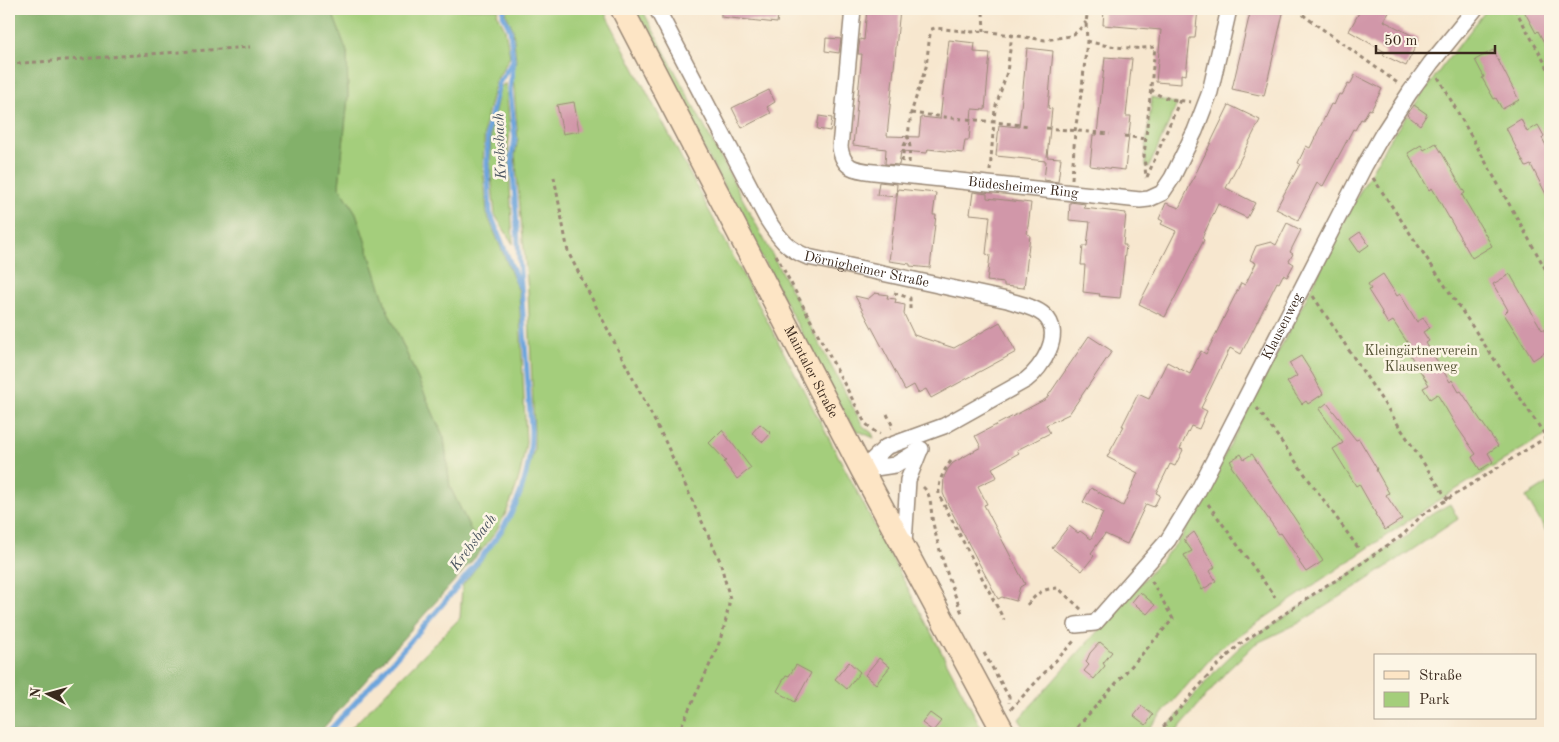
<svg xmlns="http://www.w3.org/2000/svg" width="1559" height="742" font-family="'Old Standard TT',serif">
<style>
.green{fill:#a4ce7b;stroke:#707c4c}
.forest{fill:#83b16b;stroke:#5f6e44}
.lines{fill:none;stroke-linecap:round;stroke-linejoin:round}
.stream{stroke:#6da5dc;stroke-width:5}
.building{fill:#d197a9}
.street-casing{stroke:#998876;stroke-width:18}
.secondary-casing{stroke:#998876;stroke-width:25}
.path{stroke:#998876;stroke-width:3;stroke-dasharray:4 4;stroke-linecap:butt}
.street{stroke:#fff;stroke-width:15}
.secondary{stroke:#fde5c5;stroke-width:22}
.labels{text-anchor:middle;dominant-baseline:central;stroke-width:5;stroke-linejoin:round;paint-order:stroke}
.street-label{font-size:14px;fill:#3b2a1e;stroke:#fcf5e5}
.park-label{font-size:14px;fill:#555335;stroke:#fcf5e5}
.water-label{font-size:15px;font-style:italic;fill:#4c5560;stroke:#fcf5e5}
</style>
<rect width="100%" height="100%" fill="#fcf5e5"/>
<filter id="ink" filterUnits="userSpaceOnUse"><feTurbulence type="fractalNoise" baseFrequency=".02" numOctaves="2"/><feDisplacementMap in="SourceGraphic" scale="10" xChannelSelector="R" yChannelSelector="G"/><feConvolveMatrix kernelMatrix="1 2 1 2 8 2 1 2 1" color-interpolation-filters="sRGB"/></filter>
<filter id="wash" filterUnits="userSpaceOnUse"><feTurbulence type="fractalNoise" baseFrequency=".0096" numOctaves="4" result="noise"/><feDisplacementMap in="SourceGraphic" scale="20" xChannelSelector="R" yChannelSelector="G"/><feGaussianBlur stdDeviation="1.12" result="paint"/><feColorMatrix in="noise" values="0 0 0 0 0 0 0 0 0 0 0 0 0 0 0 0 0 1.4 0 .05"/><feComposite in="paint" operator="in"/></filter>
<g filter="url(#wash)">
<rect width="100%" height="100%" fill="#f7e7cf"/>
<g class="green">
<path d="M331 9H499L497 13 505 29 510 57 496 81 485 124 483 164 487 214 519 292 526 442C522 472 514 500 499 526 494 535 487 543 481 551L450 487 444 438 387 309 356 213 339 186 348 97 347 52Z"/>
<path d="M508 9H603L984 733H346L460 618 462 586 503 532 522 494 534 449V431L528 291 515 155 518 139 513 77 516 60 513 29 506 14Z"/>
<path d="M630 9H642L863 426 872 433 874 438 856 430 845 415Z"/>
<path d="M1487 9H1550V432L1439 500 1219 649 1145 733H1028L1019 719 1182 537 1313 285 1343 222 1388 142 1442 67Z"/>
<path d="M506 83 510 132 508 146 513 244 495 215 490 165 491 130 500 87Z"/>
<path d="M1152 97 1177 104 1149 167H1146L1145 154Z"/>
<path d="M1550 482V538L1526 497Z"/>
<path d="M1450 504 1458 519 1376 574 1299 623 1255 644 1226 672 1175 733H1162L1218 668 1242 645 1407 536 1424 518Z"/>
</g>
<path class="forest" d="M9 9H331L347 52 348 97 339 186 356 213 387 309 444 438 450 487 481 551 319 733H9Z"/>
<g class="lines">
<g class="stream">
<path d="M512 62 499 83 488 129 487 165 490 213 520 287"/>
<path d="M327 733C373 683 419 634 461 582 479 560 498 539 511 514 524 489 531 459 531 430L512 155 515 138 510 90 513 60 510 29 503 15 504 9"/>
</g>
</g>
<g id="blocks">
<g class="building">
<path d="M721 9H779L777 23 721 17Z"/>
<path d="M867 9H900L887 136 919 137 921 117 940 119 949 40 975 43 974 52 990 53 985 110 972 109 969 140H965L963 153 928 149 927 153 901 151 899 165 885 164 886 149 853 145 862 54H858L860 39 864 40Z"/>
<path d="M1104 9H1198L1195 38H1190L1186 75 1181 74V84L1156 82 1161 30 1103 25Z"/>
<path d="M1251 9H1284L1264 96 1232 89Z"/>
<path d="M1361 9H1391L1384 21 1419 39 1406 66 1383 55 1385 52 1349 31Z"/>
<path d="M1523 9H1550V54L1538 31 1536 33Z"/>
<path d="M826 38 841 39 839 53 825 51Z"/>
<path d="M1027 48 1053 51 1048 108 1052 109 1047 157 1061 158 1058 182 1044 180 1046 161 996 156 999 125 1019 127Z"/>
<path d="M1493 50 1519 100 1502 109 1496 98 1494 99 1482 78 1484 77 1475 60Z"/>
<path d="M1105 57 1132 59 1126 116H1131L1125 170 1090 166 1093 135H1097Z"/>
<path d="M1355 75 1382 89 1371 110 1369 109 1363 120 1361 119 1355 130 1353 129 1323 186 1317 183 1298 220 1276 209 1300 164 1298 163 1306 146 1310 148 1331 104 1334 105 1339 94 1342 95 1348 84 1350 85Z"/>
<path d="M769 90 775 102 767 107 771 113 742 128 732 108Z"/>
<path d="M574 102 579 131 563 134 557 105Z"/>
<path d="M1229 105 1260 120 1226 188 1255 203 1247 218 1218 204 1202 238 1204 240 1165 317 1139 304 1176 231 1161 224 1163 221 1159 219 1166 203 1179 208Z"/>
<path d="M1414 105 1427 114 1420 125 1407 115Z"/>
<path d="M819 116 832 118 830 131 817 129Z"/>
<path d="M1521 119 1527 132 1538 125 1544 136 1542 138 1550 153V202L1531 165 1526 167 1506 128Z"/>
<path d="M1436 143 1465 193 1462 195 1492 246 1472 258 1432 188 1429 190 1408 153 1421 145 1424 150Z"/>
<path d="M879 182 897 184 896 197 877 195Z"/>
<path d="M898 189 936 193 933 215H936L930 268 910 266V264L889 261Z"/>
<path d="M973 192 987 194V198L1031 203 1027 234 1030 235 1024 288 1004 286V283L987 281 990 255 986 254 990 216 970 214Z"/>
<path d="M1070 202 1085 204 1084 208 1126 213 1123 245H1126L1120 298 1099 296 1100 294 1083 292 1085 265H1081L1083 246H1087L1090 222 1069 220Z"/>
<path d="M1287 223 1301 230 1290 252 1293 254 1289 261 1294 264 1287 277 1283 275 1279 283 1277 282 1241 354 1230 348 1201 408 1207 411 1199 429 1191 426 1180 449 1183 450 1175 466 1170 464 1156 493 1160 495 1154 507 1146 504 1127 544 1105 534 1091 553 1094 556 1082 571 1052 548 1069 526 1078 533 1080 531 1091 539 1103 513 1083 502 1091 488 1123 506 1138 473 1107 457 1124 426H1122L1138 394 1149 399 1167 362 1190 374 1201 351 1206 354 1241 283 1245 285 1256 263 1250 260 1256 246 1271 242 1276 245Z"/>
<path d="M1360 232 1369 245 1359 252 1350 239Z"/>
<path d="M1383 274 1397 296 1400 294 1417 322 1423 318 1430 328 1423 332 1429 341 1426 343 1450 382 1452 380 1459 392 1461 391 1498 446 1488 453 1493 462 1480 470 1472 457 1476 454 1457 427 1437 394 1430 399 1423 388 1429 385 1405 347 1409 345 1393 321 1388 324 1381 312H1382L1368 290 1371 289 1368 284Z"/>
<path d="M1510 274 1542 330 1543 329 1550 340V349L1533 360 1504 314 1508 310 1493 284Z"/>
<path d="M875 293 888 295 887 298 896 299 895 303 905 305 904 314 914 335 954 348 1000 322 1016 352 931 398 926 389 918 393 914 385 905 390 855 296 868 299Z"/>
<path d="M1089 336 1112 351 1069 414 1046 425 1050 433 1017 450 1019 453 992 468 997 477 978 486 987 504 984 505 1025 584 1020 587 1016 601 1002 597 998 599 946 501 943 493 944 477 948 469 953 463 981 447 975 436 1046 399Z"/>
<path d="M1301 356 1313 375 1323 394 1308 404 1306 401 1302 404 1287 382 1297 376 1289 363Z"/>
<path d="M1327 403 1356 440 1359 439 1377 469 1376 470 1389 493 1386 495 1402 519 1385 530 1375 514H1376L1359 484 1356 486 1333 449 1343 443 1319 409Z"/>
<path d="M760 424 771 433 763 442 752 433Z"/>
<path d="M722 430 751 468 737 479 724 462 726 461 709 443Z"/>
<path d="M1241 454 1244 459 1252 454 1323 561 1306 572 1299 562 1300 561 1281 533 1279 534 1231 466 1233 465 1230 461Z"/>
<path d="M1194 532 1215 567 1210 571 1216 581 1202 590 1184 555 1192 551 1184 540Z"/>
<path d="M1140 592 1155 605 1147 614 1132 602Z"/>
<path d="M1100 642 1112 652 1103 663 1105 666 1094 679 1084 671 1089 665 1086 662 1090 653Z"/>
<path d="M879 658 890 667 876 684 865 675Z"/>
<path d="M849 662 860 672 847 689 835 679Z"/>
<path d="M796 665 811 673 795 702 777 691 786 675 789 676Z"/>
<path d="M1142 706 1153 715 1146 725 1134 716Z"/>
<path d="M930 713 941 721 933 731 922 723Z"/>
</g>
</g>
</g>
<g filter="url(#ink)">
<use href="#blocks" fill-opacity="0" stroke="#998876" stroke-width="1"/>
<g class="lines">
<g class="street-casing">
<g id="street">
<path id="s1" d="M657 9 767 219C779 238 787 249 808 257L1007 300C1019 304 1035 307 1044 315 1065 333 1042 368 1026 380L944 426 886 447 862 470"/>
<path id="s2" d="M853 9 840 147C843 169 855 170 874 172L1140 200 1149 199 1162 193 1172 178 1195 131 1210 92 1229 9"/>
<path d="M862 470 895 465 921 449"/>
<path d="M904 544 908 480 920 450"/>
<path id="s3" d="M1076 625 1095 623 1168 540 1198 491 1365 165 1382 135 1410 92 1431 63 1475 9"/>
</g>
</g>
<g class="secondary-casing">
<g id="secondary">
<path id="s4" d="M622 9 862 470 1004 733"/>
</g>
</g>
<g class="path">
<path d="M1297 9 1307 18 1399 84"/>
<path d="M1515 9 1550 72"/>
<path d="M983 12 984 31"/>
<path d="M1087 41C1109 47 1132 50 1155 47L1144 156 1146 178"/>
<path d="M9 64 250 47"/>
<path d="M1438 77 1550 277"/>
<path d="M1151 89C1161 100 1178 100 1191 102"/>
<path d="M911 113 962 119"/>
<path d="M967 119 1030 126"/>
<path d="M1046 128 1110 134"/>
<path d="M1124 136 1145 139"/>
<path d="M902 162 904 146 908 137"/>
<path d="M909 163 910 147 908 136 911 113 926 67 930 34 932 29 935 28 972 32 984 31 1045 40 1070 36 1077 32 1086 22"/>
<path d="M990 171 995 109 1007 72 1012 35"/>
<path d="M554 177 568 252 665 441 720 561 730 599 725 624 717 649 678 733"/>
<path d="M1147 177 1180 100"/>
<path d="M1373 178 1547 438"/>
<path d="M1072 179 1075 131 1082 88 1087 41 1086 22 1088 9"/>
<path d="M776 255 865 423 874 431 880 434"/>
<path d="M894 293 910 298V309"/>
<path d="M1313 296 1448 500"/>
<path d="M1257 408 1359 549"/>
<path d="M887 414 893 427 891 428"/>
<path d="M951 461C943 472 938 481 939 495L1004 620"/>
<path d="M923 487C933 496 930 510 933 523 940 555 950 583 962 613"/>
<path d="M1208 504 1275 597"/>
<path d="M1027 605C1038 593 1041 589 1058 588L1082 610"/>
<path d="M984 653 1009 697V703"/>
<path d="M1011 709 1075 640"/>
<path d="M1072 733 1173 619 1151 580"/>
<path d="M1158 733 1216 667 1240 644 1327 585 1337 580 1404 534 1422 515 1550 435"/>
</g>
<use href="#street" class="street"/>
<use href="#secondary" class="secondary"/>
</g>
</g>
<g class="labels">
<g class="street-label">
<text stroke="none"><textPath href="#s2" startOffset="336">Büdesheimer Ring</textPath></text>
<text stroke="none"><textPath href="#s1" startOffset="354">Dörnigheimer Straße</textPath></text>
<text stroke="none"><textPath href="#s3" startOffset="372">Klausenweg</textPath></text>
<text stroke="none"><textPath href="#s4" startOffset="409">Maintaler Straße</textPath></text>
</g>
<g class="park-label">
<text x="1421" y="351">Kleingärtnerverein<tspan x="1421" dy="16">Klausenweg</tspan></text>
</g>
<g class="water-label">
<text transform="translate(501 146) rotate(-92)">Krebsbach</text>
<text transform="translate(474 543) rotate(-53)">Krebsbach</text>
</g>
</g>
<rect width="1559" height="742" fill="none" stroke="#fcf5e5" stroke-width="30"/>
<rect x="1374" y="654" width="162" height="65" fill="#fcf5e5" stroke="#afa495"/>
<rect x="1384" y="671" width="25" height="8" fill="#fde5c5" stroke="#afa495"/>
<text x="1419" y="680" font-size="15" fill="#3b2a1e">Straße</text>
<rect x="1384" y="692" width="25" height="15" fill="#a4ce7b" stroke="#afa495"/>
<text x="1419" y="704" font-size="15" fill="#3b2a1e">Park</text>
<g transform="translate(48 694) rotate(276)" stroke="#fcf5e5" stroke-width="4" paint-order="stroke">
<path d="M0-4L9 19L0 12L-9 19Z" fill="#3b2a1e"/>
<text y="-8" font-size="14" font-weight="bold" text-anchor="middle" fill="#3b2a1e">N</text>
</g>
<path d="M1376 45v8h119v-8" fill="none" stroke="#3b2a1e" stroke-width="2.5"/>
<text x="1384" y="45" font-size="15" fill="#3b2a1e" stroke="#fcf5e5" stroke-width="4" paint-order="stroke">50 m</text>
</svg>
